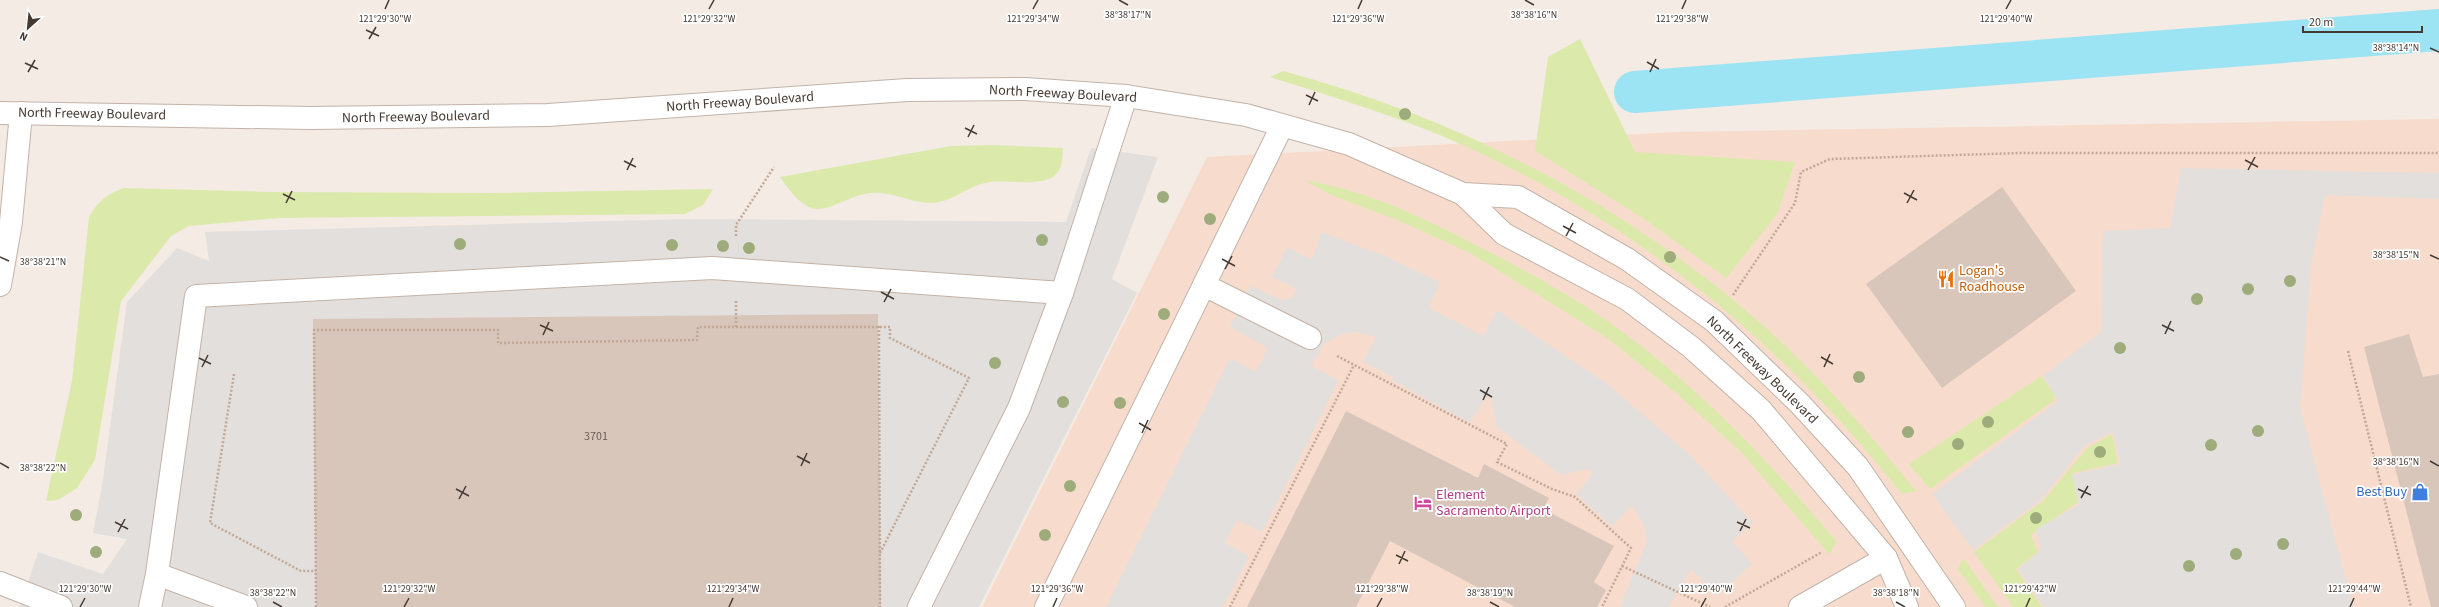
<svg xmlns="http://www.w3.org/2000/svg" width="2439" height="607" font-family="'Source Sans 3',sans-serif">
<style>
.commercial{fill:#f7dccd}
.green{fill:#dbeaaa}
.parking{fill:#e3dfdc}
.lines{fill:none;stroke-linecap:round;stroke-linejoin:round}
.canal{stroke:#9ce3f4;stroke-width:42}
.building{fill:#d8c6bb}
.minor-casing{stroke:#c2b3a9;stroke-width:24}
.path{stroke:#c1a896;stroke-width:2.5;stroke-dasharray:2 2;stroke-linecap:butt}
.minor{stroke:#fff;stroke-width:22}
.tree{fill:#9dac7a}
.ticks{fill:none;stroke:#453a33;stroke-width:1.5}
.labels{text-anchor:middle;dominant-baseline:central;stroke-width:3.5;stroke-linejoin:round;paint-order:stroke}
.number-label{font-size:12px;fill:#6a5d55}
.street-label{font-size:14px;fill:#453a33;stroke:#fff}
.food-label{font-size:14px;fill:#c56008;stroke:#fff;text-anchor:start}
.shop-label{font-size:14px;fill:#366cbe;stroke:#fff;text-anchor:end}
.hotel-label{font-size:14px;fill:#b23c85;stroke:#fff;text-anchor:start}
.ticks-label{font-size:10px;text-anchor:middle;fill:#453a33;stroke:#fff;stroke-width:3.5;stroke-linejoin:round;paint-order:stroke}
</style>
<rect width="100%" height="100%" fill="#f3ebe4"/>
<path class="commercial" d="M2439 119V607H982L1207 157 1678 132Z"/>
<g class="green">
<path d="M1580 39 1635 152 1795 162 1777 214 1726 278 1644 219 1535 151 1548 57Z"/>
<path d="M1283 71C1457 118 1614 198 1751 315 1813 368 1865 428 1916 491L1902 494C1776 336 1628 216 1442 136 1386 113 1327 95 1270 77Z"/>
<path d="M992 145 1063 148C1062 157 1063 170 1054 176 1038 188 1005 178 985 183 967 187 950 203 931 203 911 203 892 191 871 193 853 194 832 210 815 209 801 207 787 187 780 177L951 146Z"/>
<path d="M1304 180C1364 190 1416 214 1470 242 1510 262 1550 284 1588 308 1684 371 1764 455 1837 542L1829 554 1741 452 1676 393 1607 338 1470 253 1395 219 1333 196Z"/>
<path d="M124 188 270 192 492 193 713 189 703 205 685 214 278 218 189 226 171 236 121 301 95 460 77 488 58 500 46 501 72 381 89 217C98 201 107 194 124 188Z"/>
<path d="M2041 376 2055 395 2053 401 1930 489 1909 464Z"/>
<path d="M2112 434 2118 463 2073 473 2078 502 2031 535 2038 552 2016 569 2042 607H2013L1974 552 2043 501 2087 448Z"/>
<path d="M1963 558 1998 607H1985L1958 569Z"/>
</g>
<g class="parking">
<path d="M1091 148 1158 157 1112 279 1137 293 979 607H20L38 552 103 574 127 539 93 533 102 486 127 302 177 248 209 261 205 232 689 219 1066 222Z"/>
<path d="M2181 168 2439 173V199L2325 195 2311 265 2300 408 2353 607H2044L2018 569 2041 550 2036 529 2079 505 2072 475 2120 464 2113 432 2085 445 2042 499 1973 550 1932 494 2058 401 2043 376 2101 332 2103 231 2170 228Z"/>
<path d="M1321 232 1380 254 1440 282 1429 308 1483 336 1497 310 1606 383 1689 454 1753 523 1732 541 1752 564 1716 596 1692 569 1685 578 1669 607H1620L1647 542 1644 525 1632 505 1612 526 1576 494 1593 474 1588 469 1561 475 1497 427 1491 398 1486 397 1470 423 1392 380 1393 377 1363 362 1376 337 1356 332 1342 334 1324 344 1311 366 1339 380 1262 532 1237 520 1225 543 1249 556 1223 607H1106L1230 358 1256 372 1268 348 1230 327 1251 286 1282 300 1292 298 1297 289 1272 277 1287 247 1312 260Z"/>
</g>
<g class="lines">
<path class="canal" d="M1635 92 2439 30"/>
</g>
<g class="building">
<path d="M2002 187 2076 291 1942 388 1866 284Z"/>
<path d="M878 314 881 607H316L313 319Z"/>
<path d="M2409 334 2423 377 2439 374V607H2431L2364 347Z"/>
<path d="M1346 411 1478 478 1484 464 1549 498 1543 509 1614 546 1594 582 1606 590 1597 607H1515L1390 541 1356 607H1247Z"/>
</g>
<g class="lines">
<g class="minor-casing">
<g id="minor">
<path d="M0 113 310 118 548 115 907 90 1025 89 1126 96 1246 115 1349 144 1463 194 1518 197 1627 259 1714 321 1800 404 1858 467 1954 607"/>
<path d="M1463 194 1504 234 1627 299 1691 347 1761 410 1886 558 1907 607"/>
<path d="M0 285 11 222 21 113"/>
<path d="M1204 285 1310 338"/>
<path d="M0 583 61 607"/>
<path d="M150 607 157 574"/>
<path d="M246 607 157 574 196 296 712 268 1062 293"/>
<path d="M919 607 1019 408 1062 293 1126 96"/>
<path d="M1046 607 1282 126"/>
<path d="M1800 607 1886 558"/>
</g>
</g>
<g class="path">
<path d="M736 236V225L774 167"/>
<path d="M1733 295 1795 203 1801 172 1830 159 2021 153H2439"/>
<path d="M736 301V327"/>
<path d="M879 326 880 607"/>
<path d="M2348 351 2411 607"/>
<path d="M1337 356 1507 444 1497 462 1552 489 1575 497 1631 548 1602 607"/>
<path d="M234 374 210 523 301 571H316"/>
<path d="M1622 566 1710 607"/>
<path d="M316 607 314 330H498V343L697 340 698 327H890V338L969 378 880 553"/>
<path d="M1230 607 1354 365"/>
<path d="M1725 607 1822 552"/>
</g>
<use href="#minor" class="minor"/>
</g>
<g class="tree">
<circle cx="1405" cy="114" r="6"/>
<circle cx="1163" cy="197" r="6"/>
<circle cx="1210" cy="219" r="6"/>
<circle cx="1042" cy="240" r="6"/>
<circle cx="460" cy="244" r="6"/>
<circle cx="672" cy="245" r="6"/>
<circle cx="723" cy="246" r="6"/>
<circle cx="749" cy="248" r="6"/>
<circle cx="1670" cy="257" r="6"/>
<circle cx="2290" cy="281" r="6"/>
<circle cx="2248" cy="289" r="6"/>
<circle cx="2197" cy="299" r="6"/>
<circle cx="1164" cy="314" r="6"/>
<circle cx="2120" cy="348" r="6"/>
<circle cx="995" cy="363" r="6"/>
<circle cx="1859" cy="377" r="6"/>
<circle cx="1063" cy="402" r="6"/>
<circle cx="1120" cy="403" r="6"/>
<circle cx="1988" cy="422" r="6"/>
<circle cx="2258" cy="431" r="6"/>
<circle cx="1908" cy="432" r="6"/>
<circle cx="1958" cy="444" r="6"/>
<circle cx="2211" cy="445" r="6"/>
<circle cx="2100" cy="452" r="6"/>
<circle cx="1070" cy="486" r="6"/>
<circle cx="76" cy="515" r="6"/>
<circle cx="2036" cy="518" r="6"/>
<circle cx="1045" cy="535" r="6"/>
<circle cx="2283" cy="544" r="6"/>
<circle cx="96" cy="552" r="6"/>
<circle cx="2236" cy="554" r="6"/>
<circle cx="2189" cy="566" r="6"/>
</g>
<path class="ticks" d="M1119 0 1128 5M1525 0 1534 5M385 9 389 0M709 9 714 0M1033 9 1038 0M1358 9 1362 0M1682 9 1686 0M2006 9 2011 0M366 30 379 36M369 39 376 27M2430 48 2439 52M1647 62 1659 69M25 63 38 69M28 72 35 60M1650 72 1656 59M1306 95 1318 101M1309 105 1315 92M965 128 977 134M968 137 974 125M2245 160 2258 167M624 161 636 167M627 170 633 158M2248 170 2255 157M1904 193 1917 200M283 194 295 200M286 203 292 191M1907 203 1914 190M1563 226 1576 233M1566 236 1573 223M2430 255 2439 259M0 257 9 261M1222 259 1235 266M1225 269 1232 256M881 292 894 299M884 302 891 289M540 325 553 331M2162 325 2174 331M2165 334 2171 321M543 335 549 322M1821 357 1833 364M199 358 211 364M202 367 208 355M1824 367 1830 354M1480 390 1492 397M1483 400 1489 387M1139 423 1151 430M1142 433 1148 420M797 456 810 463M2430 461 2439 466M0 463 9 468M801 466 807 453M456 489 469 496M2078 489 2091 495M2081 498 2088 486M459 499 466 486M115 522 128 529M1737 522 1750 528M1740 531 1746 519M118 532 125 519M1396 555 1408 561M1399 564 1405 551M273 602 282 607M1490 602 1499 607M1896 602 1905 607M80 607 85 598M404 607 409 598M729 607 733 598M1053 607 1057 598M1377 607 1382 598M1701 607 1706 598M2026 607 2030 598M2350 607 2354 598"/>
<defs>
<g id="restaurant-bare" transform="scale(1.38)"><path d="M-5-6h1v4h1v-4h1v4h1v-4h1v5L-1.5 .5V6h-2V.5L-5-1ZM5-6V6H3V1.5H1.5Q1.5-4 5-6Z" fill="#e8710a" stroke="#fff" stroke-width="2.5" paint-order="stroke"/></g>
<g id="shop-bare" transform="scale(1.38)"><path d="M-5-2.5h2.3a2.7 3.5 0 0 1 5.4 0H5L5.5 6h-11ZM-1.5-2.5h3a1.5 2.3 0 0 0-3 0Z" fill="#3f7fe0" stroke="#fff" stroke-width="2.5" paint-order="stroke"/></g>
<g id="hotel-bare" transform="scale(1.38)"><path d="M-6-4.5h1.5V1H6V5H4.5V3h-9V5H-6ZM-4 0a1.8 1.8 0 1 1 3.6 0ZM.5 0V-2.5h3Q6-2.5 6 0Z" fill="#d1479c" stroke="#fff" stroke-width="2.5" paint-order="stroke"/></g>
</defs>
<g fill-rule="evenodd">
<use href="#restaurant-bare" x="1946" y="279"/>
<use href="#shop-bare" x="2420" y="492"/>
<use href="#hotel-bare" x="1423" y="503"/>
</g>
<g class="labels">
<g class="number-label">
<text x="596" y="436">3701</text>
</g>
<g class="street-label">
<text transform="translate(1063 94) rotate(3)">North Freeway Boulevard</text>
<text transform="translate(740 102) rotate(-4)">North Freeway Boulevard</text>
<text transform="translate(92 114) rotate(1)">North Freeway Boulevard</text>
<text transform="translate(416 117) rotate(-1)">North Freeway Boulevard</text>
<text transform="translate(1762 370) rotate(44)">North Freeway Boulevard</text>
</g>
<g class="food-label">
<text x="1959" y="271">Logan's<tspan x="1959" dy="16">Roadhouse</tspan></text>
</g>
<g class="shop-label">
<text x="2407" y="492">Best Buy</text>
</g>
<g class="hotel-label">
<text x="1436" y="495">Element<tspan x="1436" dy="16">Sacramento Airport</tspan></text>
</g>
</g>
<g class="ticks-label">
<text x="1128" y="18">38°38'17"N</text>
<text x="1534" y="18">38°38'16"N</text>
<text x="385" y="22">121°29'30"W</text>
<text x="709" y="22">121°29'32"W</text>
<text x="1033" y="22">121°29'34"W</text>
<text x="1358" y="22">121°29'36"W</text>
<text x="1682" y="22">121°29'38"W</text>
<text x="2006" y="22">121°29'40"W</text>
<text x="2396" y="51">38°38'14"N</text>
<text x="2396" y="258">38°38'15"N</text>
<text x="43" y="265">38°38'21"N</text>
<text x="2396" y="465">38°38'16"N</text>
<text x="43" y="471">38°38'22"N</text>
<text x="85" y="592">121°29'30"W</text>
<text x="409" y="592">121°29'32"W</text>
<text x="733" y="592">121°29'34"W</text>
<text x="1057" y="592">121°29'36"W</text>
<text x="1382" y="592">121°29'38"W</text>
<text x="1706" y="592">121°29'40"W</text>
<text x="2030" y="592">121°29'42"W</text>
<text x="2354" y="592">121°29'44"W</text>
<text x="273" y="596">38°38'22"N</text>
<text x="1490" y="596">38°38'19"N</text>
<text x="1896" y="596">38°38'18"N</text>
</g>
<g transform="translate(28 28) rotate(207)" stroke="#ffffff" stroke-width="3" paint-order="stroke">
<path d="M0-3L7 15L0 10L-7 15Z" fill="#453a33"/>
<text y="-6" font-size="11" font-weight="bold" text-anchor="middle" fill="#453a33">N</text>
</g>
<path d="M2303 26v6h119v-6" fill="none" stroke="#453a33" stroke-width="2"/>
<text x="2309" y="26" font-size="12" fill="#453a33" stroke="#ffffff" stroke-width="3" paint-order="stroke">20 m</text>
</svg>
